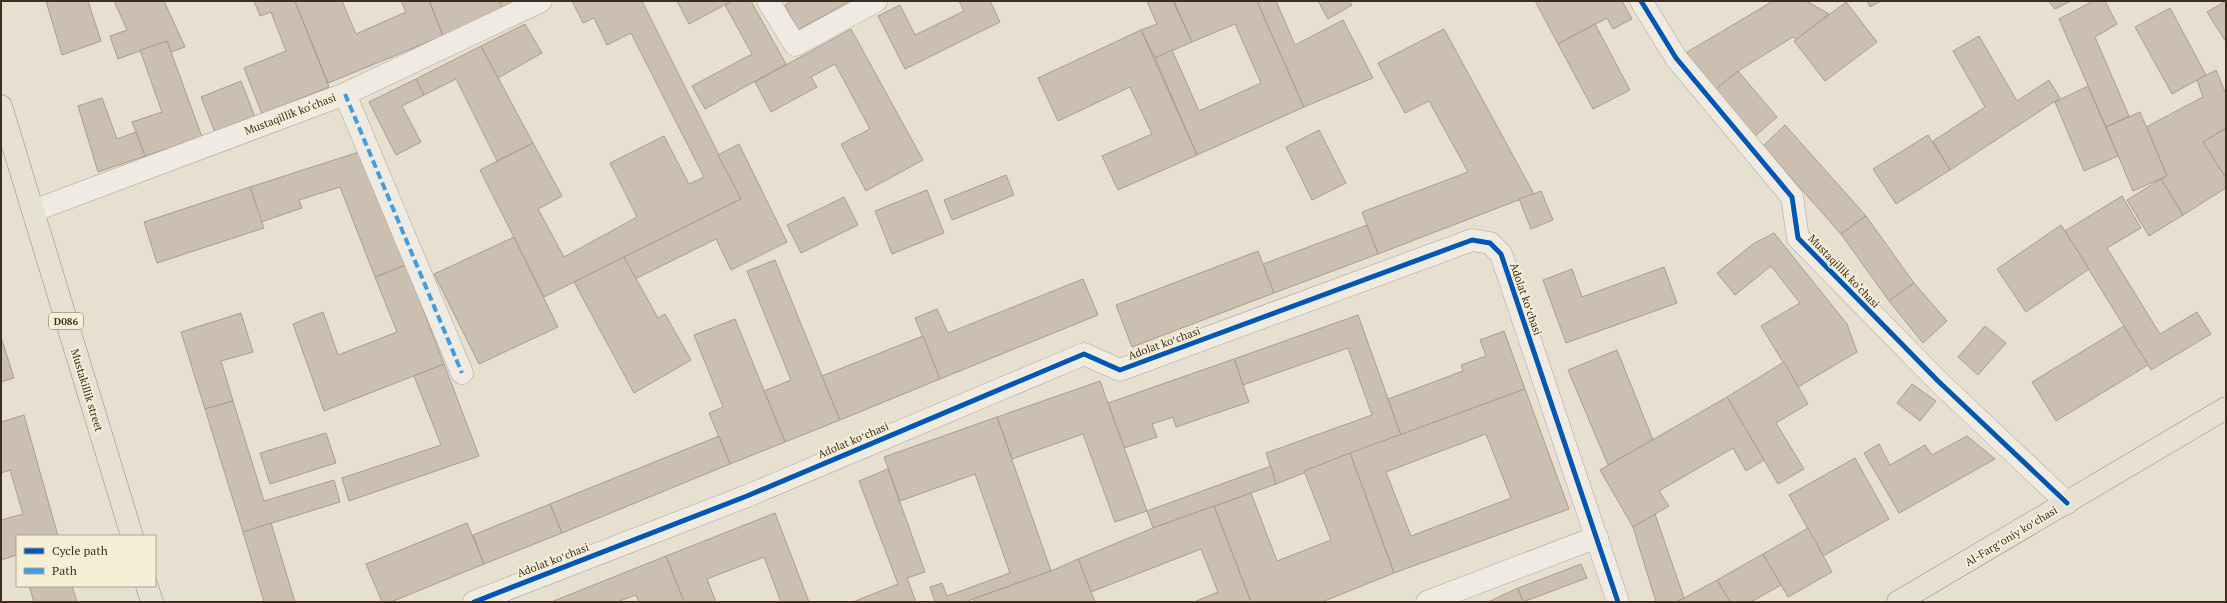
<svg xmlns="http://www.w3.org/2000/svg" width="2227" height="603" font-family="'PT Serif',serif">
<style>
.building{fill:#cbbfb2;stroke:#a89c90;fill-rule:evenodd}
.lines{fill:none;stroke-linecap:round;stroke-linejoin:round}
.minor-casing{stroke:#ada599;stroke-width:23}
.primary-casing{stroke:#928b80;stroke-width:23}
.minor{stroke:#efebe3;stroke-width:22}
.primary{stroke:#e6e1d4;stroke-width:22}
.quiet{stroke:#3f9de0;stroke-width:4;stroke-dasharray:8 4;stroke-linecap:butt}
.cycleway-casing{stroke:#f7eed8;stroke-width:8}
.cycleway{stroke:#0057b8;stroke-width:5}
.labels{text-anchor:middle;dominant-baseline:central;stroke-width:4;stroke-linejoin:round;paint-order:stroke}
.shield{fill:#f7eed8;stroke:#756857;stroke-width:1}
.shield-label{font-size:10px;font-weight:bold;fill:#3d2e20}
.street-label{font-size:11px;fill:#3d2e20;stroke:#f7eed8}
</style>
<rect width="100%" height="100%" fill="#e7e0d1"/>
<g class="building">
<path d="M46 1H88L101 41 62 55Z"/>
<path d="M114 1H164L185 47 171 52 167 41 118 59 110 36 127 30Z"/>
<path d="M254 1H295L329 87 262 114 244 68 286 51 271 12 260 16Z"/>
<path d="M295 1H342L356 34 406 12 401 1H429L443 36 328 83Z"/>
<path d="M433 1H499L503 10 443 36 430 2Z"/>
<path d="M499 1H518L503 10Z"/>
<path d="M572 1H642L741 199 544 297 480 170 533 143 562 196 538 209 564 257 637 217 610 163 664 136 689 184 704 177 631 33 607 45 594 18 583 23Z"/>
<path d="M677 1H732L689 24Z"/>
<path d="M732 1H751L786 64 705 109 692 86 752 54 725 5Z"/>
<path d="M792 1H850L798 30 785 5Z"/>
<path d="M959 1H990L1000 22 905 69 878 16 900 5 915 35 964 11Z"/>
<path d="M1147 1H1173L1192 42 1155 58 1141 30 1157 24Z"/>
<path d="M1174 1H1257L1304 107 1197 155 1155 58 1172 50 1199 111 1261 83 1235 24 1192 42Z"/>
<path d="M1257 1H1276L1295 45 1343 20 1373 78 1304 107Z"/>
<path d="M1318 1H1349L1352 5 1328 19Z"/>
<path d="M1535 1H1622L1632 19 1613 29 1607 18 1558 44Z"/>
<path d="M1773 1H1806L1829 14 1797 39 1793 37 1738 71 1715 90 1684 54Z"/>
<path d="M1867 1H1881L1870 7Z"/>
<path d="M2048 1H2071L2055 9Z"/>
<path d="M2093 1H2105L2117 24 2095 37 2129 116 2106 127 2059 19Z"/>
<path d="M2226 1V42L2207 12Z"/>
<path d="M1846 2 1877 42 1825 81 1794 41Z"/>
<path d="M2170 8 2206 75 2172 94 2135 27Z"/>
<path d="M525 24 542 53 498 78 481 46Z"/>
<path d="M1595 24 1630 90 1593 109 1558 44Z"/>
<path d="M851 29 923 160 866 191 841 144 870 129 835 64 811 77 817 87 771 112 755 82Z"/>
<path d="M1444 29 1534 194 1378 254 1362 212 1468 172 1429 101 1405 113 1378 63Z"/>
<path d="M1141 30 1197 155 1118 190 1102 156 1152 134 1130 87 1058 121 1038 78Z"/>
<path d="M1979 36 2017 101 2049 80 2060 98 1950 170 1933 141 1985 107 1953 51Z"/>
<path d="M167 41 202 137 145 156 132 122 162 112 140 50Z"/>
<path d="M481 46 533 143 497 161 456 79 424 95 416 79Z"/>
<path d="M2216 70 2226 94V128L2203 142 2226 178V188L2183 215 2161 179 2167 176 2146 127 2203 97 2197 80Z"/>
<path d="M1738 71 1777 117 1755 136 1715 90Z"/>
<path d="M416 79 424 95 402 106 421 142 396 155 369 102Z"/>
<path d="M241 81 255 117 215 132 201 97Z"/>
<path d="M2088 86 2118 156 2084 171 2055 102Z"/>
<path d="M102 98 117 139 136 132 145 156 98 172 78 106Z"/>
<path d="M2140 112 2167 176 2133 191 2106 127Z"/>
<path d="M1785 125 1866 216 1841 234 1763 146Z"/>
<path d="M2226 128V178L2203 142Z"/>
<path d="M1319 130 1346 183 1312 200 1286 147Z"/>
<path d="M1928 135 1950 170 1896 204 1873 169Z"/>
<path d="M739 144 787 242 731 270 716 239 635 279 624 257 741 199 718 155Z"/>
<path d="M362 151 406 265 375 277 340 187 299 200 302 208 261 222 250 187Z"/>
<path d="M1006 175 1014 195 952 220 944 200Z"/>
<path d="M2161 179 2183 215 2149 236 2127 200Z"/>
<path d="M250 187 264 228 157 263 144 222Z"/>
<path d="M927 190 944 233 892 254 875 211Z"/>
<path d="M1541 191 1553 220 1531 229 1519 199Z"/>
<path d="M2122 196 2141 228 2107 248 2160 334 2197 312 2211 334 2151 370 2065 231Z"/>
<path d="M844 197 858 225 801 253 787 225Z"/>
<path d="M1866 216 1914 283 1889 301 1841 234Z"/>
<path d="M1367 225 1378 254 1274 293 1263 264Z"/>
<path d="M2061 225 2089 269 2026 312 1997 269Z"/>
<path d="M1774 233 1847 324 1857 352 1798 387 1761 326 1800 303 1771 266 1735 295 1717 273 1753 244Z"/>
<path d="M514 237 558 327 479 364 434 274Z"/>
<path d="M1258 251 1274 293 1132 347 1116 305Z"/>
<path d="M624 257 658 318 665 314 691 360 634 393 574 282Z"/>
<path d="M775 260 840 420 785 442 764 391 791 380 747 271Z"/>
<path d="M406 265 444 364 324 411 293 324 323 312 338 355 397 332 375 277Z"/>
<path d="M1664 267 1677 303 1566 343 1543 280 1572 269 1582 297Z"/>
<path d="M1083 279 1098 315 940 379 915 318 937 309 948 333Z"/>
<path d="M1914 283 1947 321 1923 343 1889 301Z"/>
<path d="M241 313 253 352 221 361 233 401 205 409 181 332Z"/>
<path d="M1358 315 1401 435 1276 484 1266 453 1372 415 1348 348 1243 385 1234 359Z"/>
<path d="M735 319 785 442 730 464 709 413 723 407 694 335Z"/>
<path d="M1985 326 2006 343 1978 375 1958 357Z"/>
<path d="M2124 326 2148 365 2056 421 2032 382Z"/>
<path d="M1504 331 1525 389 1401 435 1388 399 1463 371 1461 365 1486 356 1480 340Z"/>
<path d="M923 336 940 379 840 420 822 376Z"/>
<path d="M1 337 14 378 1 382Z"/>
<path d="M1617 350 1653 440 1608 465 1568 370Z"/>
<path d="M1234 359 1249 402 1176 427 1173 417 1152 424 1157 437 1124 448 1108 403Z"/>
<path d="M1784 362 1808 404 1776 423 1804 469 1778 484 1727 397Z"/>
<path d="M444 364 479 456 349 501 342 478 441 445 414 376Z"/>
<path d="M1100 381 1147 511 1115 522 1083 434 1012 459 997 417Z"/>
<path d="M1912 384 1936 401 1920 421 1897 403Z"/>
<path d="M1525 389 1569 509 1394 573 1350 453ZM1486 434 1511 498 1411 536 1386 472Z"/>
<path d="M1727 397 1764 460 1746 471 1733 448 1659 491 1669 506 1633 527 1600 470Z"/>
<path d="M233 401 264 501 334 480 340 502 243 532 205 409Z"/>
<path d="M24 415 58 536H17V555L1 560V520L23 514 10 470 1 473V422Z"/>
<path d="M997 417 1051 571 965 602H935L930 587 942 583 947 596 1010 573 975 474 900 501 884 457Z"/>
<path d="M326 433 336 463 270 484 260 453Z"/>
<path d="M719 436 730 464 562 533 550 504Z"/>
<path d="M1967 436 1995 459 1899 513 1864 453 1879 444 1890 465 1925 445 1932 455Z"/>
<path d="M1350 453 1394 573 1322 602H1251L1214 506 1251 493 1277 561 1331 540 1304 471Z"/>
<path d="M1855 458 1889 519 1823 556 1789 495Z"/>
<path d="M1271 466 1276 484 1153 528 1147 511Z"/>
<path d="M888 469 925 572 907 578 916 602H853L898 584 859 481Z"/>
<path d="M550 504 562 533 484 564 473 535Z"/>
<path d="M1214 506 1251 602H1194L1218 592 1201 549 1091 592 1078 559 1153 528Z"/>
<path d="M775 513 809 602H781L764 557 707 579 716 602H684L666 556Z"/>
<path d="M1655 514 1684 598 1677 602H1656L1633 527Z"/>
<path d="M271 523 295 602H264L243 532Z"/>
<path d="M467 523 484 564 391 602H382L366 564Z"/>
<path d="M1808 528 1832 572 1788 597 1763 554Z"/>
<path d="M1763 554 1781 585 1751 602H1730L1717 580Z"/>
<path d="M666 556 684 602H639L636 595 617 602H551Z"/>
<path d="M1078 559 1095 602H974L973 599 1051 571Z"/>
<path d="M1581 564 1587 578 1523 602 1518 588Z"/>
<path d="M1717 580 1730 602H1677L1684 598Z"/>
<path d="M29 586H72L77 602H34Z"/>
<path d="M1518 588 1523 602H1488Z"/>
</g>
<g class="lines">
<g class="minor-casing">
<g id="minor">
<path d="M768 1 795 45 876 1"/>
<path d="M1641 1 1676 58 1792 197 1798 238 1938 381 2067 503"/>
<path d="M345 94 462 373"/>
<path d="M33 211 345 94 541 1"/>
<path d="M474 602 747 496 1084 354 1120 370 1472 240 1490 243 1501 254 1618 602"/>
<path d="M1427 602 1597 537"/>
</g>
</g>
<g class="primary-casing">
<g id="primary">
<path d="M1 106 132 536"/>
<path d="M147 586 152 602"/>
<path d="M1898 602 2226 408"/>
</g>
</g>
<use href="#minor" class="minor"/>
<use href="#primary" class="primary"/>
<path class="quiet" d="M345 94 462 373"/>
<g class="cycleway-casing">
<g id="cycleway">
<path d="M1641 1 1676 58 1792 197 1798 238 1938 381 2067 503"/>
<path d="M474 602 747 496 1084 354 1120 370 1472 240 1490 243 1501 254 1618 602"/>
</g>
</g>
<use href="#cycleway" class="cycleway"/>
</g>
<g class="labels">
<rect class="shield" x="49" y="313" width="34" height="16" rx="3"/>
<g class="shield-label">
<text x="66" y="321">D086</text>
</g>
<g class="street-label">
<text transform="translate(290 114) rotate(-21)">Mustaqillik ko‘chasi</text>
<text transform="translate(1844 271) rotate(46)">Mustaqillik ko‘chasi</text>
<text transform="translate(1526 299) rotate(71)">Adolat koʻchasi</text>
<text transform="translate(1164 343) rotate(-20)">Adolat koʻchasi</text>
<text transform="translate(87 390) rotate(73)">Mustakillik street</text>
<text transform="translate(853 440) rotate(-23)">Adolat koʻchasi</text>
<text transform="translate(2011 536) rotate(-31)">Al-Fargʻoniy koʻchasi</text>
<text transform="translate(553 560) rotate(-21)">Adolat koʻchasi</text>
</g>
</g>
<rect width="2227" height="603" fill="none" stroke="#3d2e20" stroke-width="4"/>
<rect x="16" y="535" width="140" height="52" fill="#f7eed8" stroke="#ada18e"/>
<rect x="24" y="548" width="20" height="6" fill="#0057b8" stroke="#ada18e"/>
<text x="52" y="555" font-size="12" fill="#3d2e20">Cycle path</text>
<rect x="24" y="568" width="20" height="6" fill="#3f9de0" stroke="#ada18e"/>
<text x="52" y="575" font-size="12" fill="#3d2e20">Path</text>
</svg>
